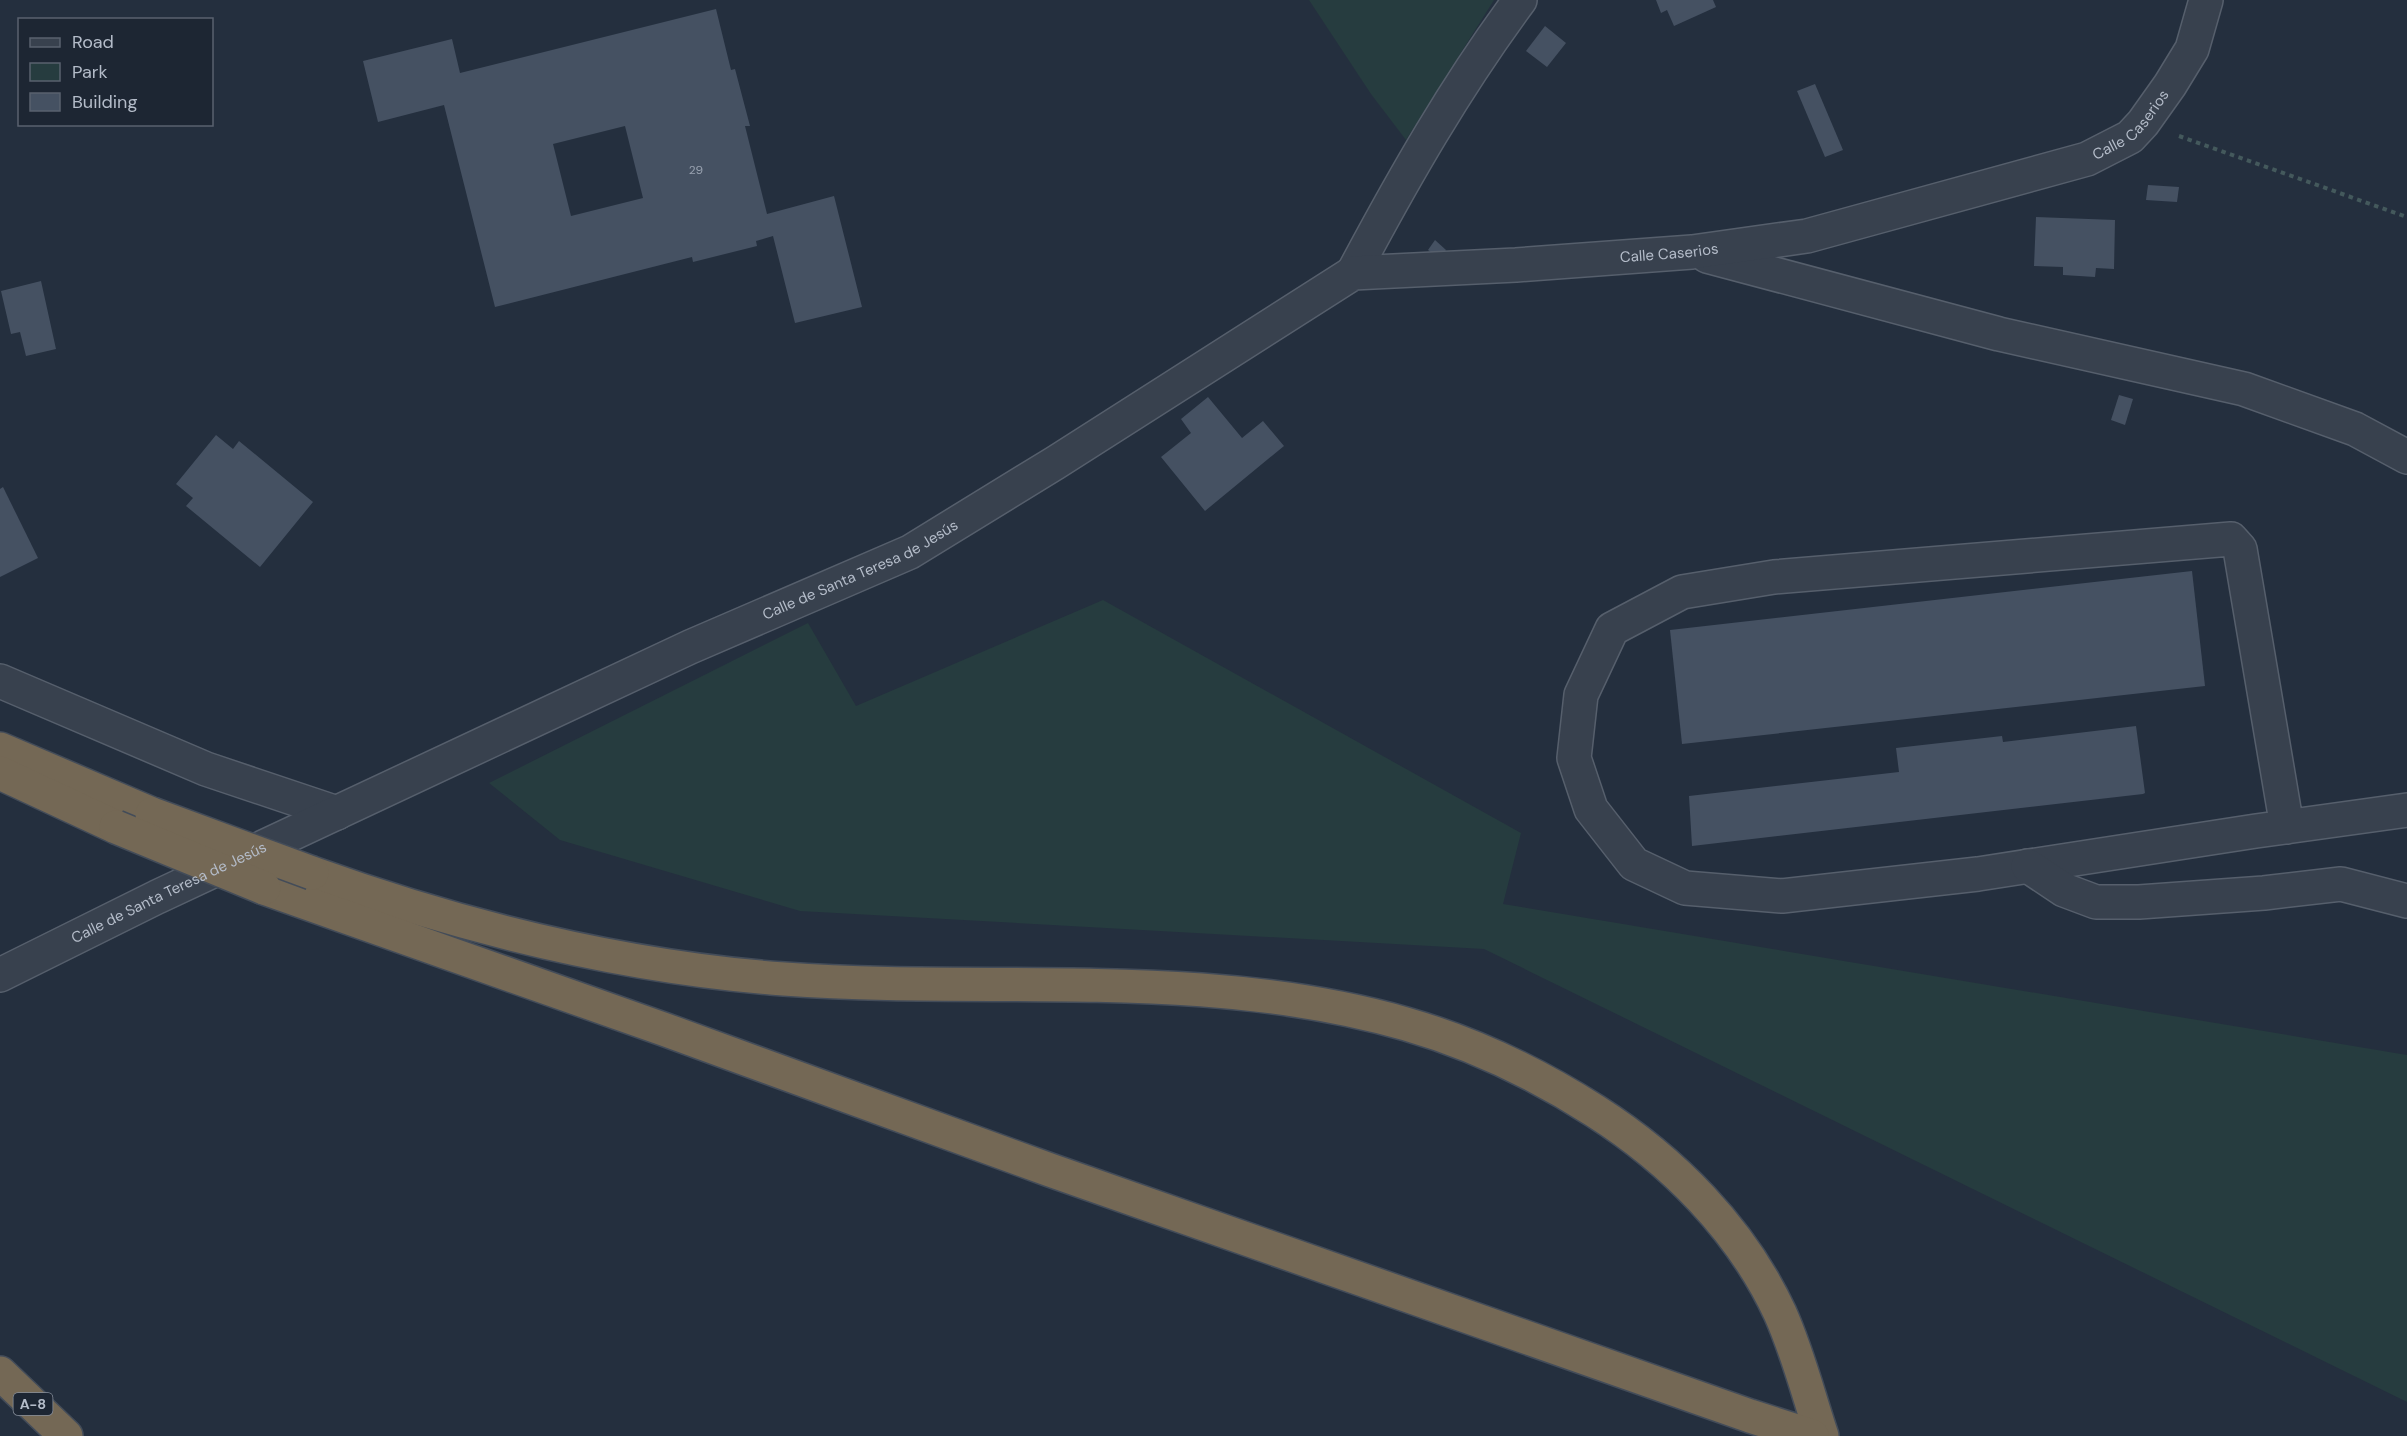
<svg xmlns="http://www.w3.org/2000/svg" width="2407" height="1436" font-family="'DM Sans',sans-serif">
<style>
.green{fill:#263c3f}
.building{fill:#455162;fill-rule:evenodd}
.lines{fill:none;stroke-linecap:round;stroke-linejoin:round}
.minor-casing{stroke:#565f6c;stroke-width:36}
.highway-casing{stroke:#434c59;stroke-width:36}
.path{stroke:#44595c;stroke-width:4;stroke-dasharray:4.5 4.5;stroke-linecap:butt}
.minor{stroke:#38414e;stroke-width:33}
.highway{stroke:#746855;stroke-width:33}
.highway-bridge-casing{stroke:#434c59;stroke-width:36;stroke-linecap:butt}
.highway-bridge{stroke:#746855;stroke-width:33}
.labels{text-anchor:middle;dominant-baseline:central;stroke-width:4.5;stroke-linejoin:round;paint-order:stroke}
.number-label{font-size:12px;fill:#98a1af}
.shield{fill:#1d2633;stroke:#878f9c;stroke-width:1.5}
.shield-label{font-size:14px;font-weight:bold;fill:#b4bcc9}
.street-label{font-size:15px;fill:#b4bcc9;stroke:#1d2633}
</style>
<rect width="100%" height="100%" fill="#242f3e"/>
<g class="green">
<path d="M1309 0H1494L1406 140 1371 94Z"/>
<path d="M1103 600 1521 833 1503 904 2407 1055V1402L1484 949 800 911 560 840 489 783 808 623 856 706Z"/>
</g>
<g class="building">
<path d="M1656 0H1713L1716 7 1674 26 1667 10 1661 13Z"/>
<path d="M716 9 731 70 735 69 750 126H745L767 214 834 196 862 307 795 323 773 236 756 241 757 246 693 262 692 257 495 307 444 105 378 122 363 61 452 39 460 73ZM625 126 643 198 571 216 553 144Z"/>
<path d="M1545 26 1566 43 1547 67 1526 51Z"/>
<path d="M1815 84 1843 150 1825 157 1797 91Z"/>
<path d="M2148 185 2179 187 2177 202 2146 200Z"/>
<path d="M2036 217 2115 220 2114 269 2096 268 2095 277 2063 275V267L2034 266Z"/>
<path d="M1435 240 1446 250 1439 258 1428 250Z"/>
<path d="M41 281 56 349 26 356 20 332 11 334 1 291Z"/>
<path d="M2119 395 2133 399 2125 425 2111 420Z"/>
<path d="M1208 397 1242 438 1263 421 1284 446 1205 511 1161 457 1191 433 1181 419Z"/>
<path d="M216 435 233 449 239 441 313 502 260 567 186 506 193 498 176 484Z"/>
<path d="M3 487 38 558 0 577V489Z"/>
<path d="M2192 571 2205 686 1682 744 1670 630Z"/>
<path d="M2136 726 2145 793 2143 794 1692 846 1689 796 1899 772 1896 748 2002 736 2003 742Z"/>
</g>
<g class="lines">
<g class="minor-casing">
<g id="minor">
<path d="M1707 256 1999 334 2244 389 2355 429 2407 457"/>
<path d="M1353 273C1403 179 1456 86 1520 0"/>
<path d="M0 681 206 769 337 813"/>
<path d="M2287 827 2240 549 2231 539 1774 577 1682 592 1612 629 1581 695 1574 758 1591 809 1634 864 1685 888 1782 896 1978 874 2256 831 2407 810"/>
<path d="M2028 866 2064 890 2096 902H2139L2264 893 2341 884 2407 901"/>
<path id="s1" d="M0 975 157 897 690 647 910 552 1055 463 1353 273 1516 265 1692 252 1807 236 2087 159 2130 137 2143 123 2170 85 2192 49 2206 0"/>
</g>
</g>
<g class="highway-casing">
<g id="highway">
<path d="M0 749 152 814"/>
<path d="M0 773 116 827"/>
<path d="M312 873C465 928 622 967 784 979 990 994 1205 966 1406 1024 1472 1043 1537 1074 1595 1111 1672 1160 1741 1229 1780 1313 1798 1353 1808 1394 1822 1436"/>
<path d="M264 888 666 1030 1050 1170 1750 1416 1812 1436"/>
<path d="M0 1373 66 1436"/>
</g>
</g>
<path class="path" d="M2179 136 2407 217"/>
<use href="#minor" class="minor"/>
<use href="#highway" class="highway"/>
<g class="highway-bridge-casing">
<g id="highway-bridge">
<path d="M152 814 312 873"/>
<path d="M116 827 264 888"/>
</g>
</g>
<use href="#highway-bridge" class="highway-bridge"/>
</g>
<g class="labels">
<g class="number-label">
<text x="696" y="170">29</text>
</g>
<rect class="shield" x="13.5" y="1393" width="39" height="22" rx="4.5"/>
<g class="shield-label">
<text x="33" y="1404">A-8</text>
</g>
<g class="street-label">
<text stroke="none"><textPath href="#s1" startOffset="2330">Calle Caserios</textPath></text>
<text stroke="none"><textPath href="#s1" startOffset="1844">Calle Caserios</textPath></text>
<text stroke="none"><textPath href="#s1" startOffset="951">Calle de Santa Teresa de Jesús</textPath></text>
<text stroke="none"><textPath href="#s1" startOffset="188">Calle de Santa Teresa de Jesús</textPath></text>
</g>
</g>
<rect x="18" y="18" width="195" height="108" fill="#1d2633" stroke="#59626f" stroke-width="1.5"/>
<rect x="30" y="38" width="30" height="9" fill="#38414e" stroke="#59626f" stroke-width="1.5"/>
<text x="72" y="48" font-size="18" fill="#b4bcc9">Road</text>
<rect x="30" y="63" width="30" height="18" fill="#263c3f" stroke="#59626f" stroke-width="1.5"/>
<text x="72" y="78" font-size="18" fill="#b4bcc9">Park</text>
<rect x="30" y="93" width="30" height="18" fill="#455162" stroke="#59626f" stroke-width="1.5"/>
<text x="72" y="108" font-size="18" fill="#b4bcc9">Building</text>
</svg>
